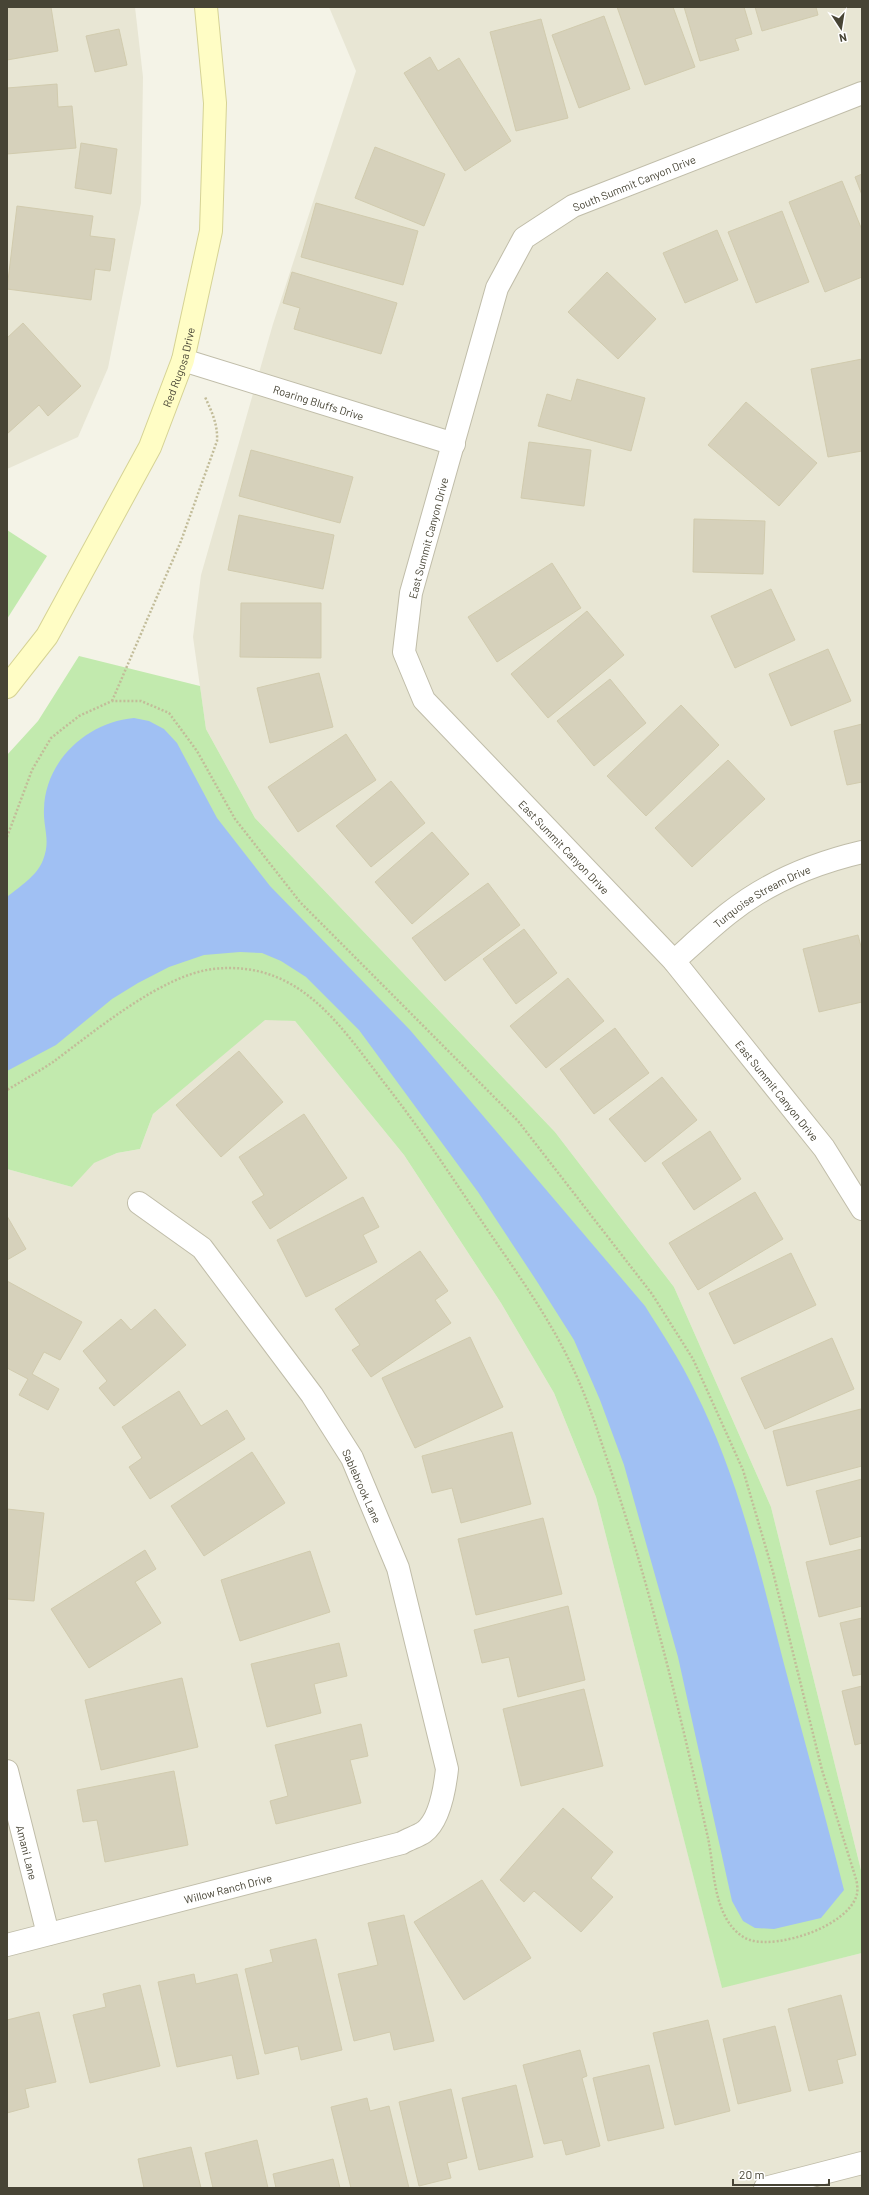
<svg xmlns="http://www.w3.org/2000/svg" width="869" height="2195" font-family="Barlow,sans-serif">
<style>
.residential{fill:#e8e6d4}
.green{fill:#c2eaae}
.water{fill:#a0c0f3}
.building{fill:#d6d1bb;stroke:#d1cbae}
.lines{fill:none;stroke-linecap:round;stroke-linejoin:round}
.street-casing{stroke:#c0bda9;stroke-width:24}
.secondary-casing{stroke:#d6d395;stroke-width:24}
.path{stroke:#c2bc99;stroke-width:2.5;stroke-dasharray:2 2;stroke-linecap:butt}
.street{stroke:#fff;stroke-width:22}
.secondary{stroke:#fffdc5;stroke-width:22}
.labels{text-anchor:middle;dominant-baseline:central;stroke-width:3;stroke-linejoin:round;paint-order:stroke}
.street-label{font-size:11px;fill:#474435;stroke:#fff}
</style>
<rect width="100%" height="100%" fill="#f4f3e7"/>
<g class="residential">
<path d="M7 7H135L143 77 141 203 108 368 78 437 7 469Z"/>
<path d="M329 7H862V1874L771 1507 674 1287 555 1132 255 818 206 729 193 637 201 575 273 324 356 71Z"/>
<path d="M265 1019 295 1021 404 1155 501 1303 554 1393 596 1497 722 1987 862 1953V2188H7V1169L72 1187 93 1163 117 1153 140 1149 153 1114Z"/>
</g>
<g class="green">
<path d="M7 530 47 556 7 619Z"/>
<path d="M79 656 200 686 206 729 255 818 555 1132 674 1287 771 1507 862 1874V1953L722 1988 596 1497 554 1393 501 1303 404 1155 295 1021 265 1020 153 1114 140 1149 117 1153 94 1163 72 1187 7 1169V755L38 721Z"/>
</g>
<path class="water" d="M134 718 149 721 164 729 177 743 217 818 270 886 410 1030 645 1306C662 1333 680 1360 694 1389 738 1475 760 1571 784 1664 804 1739 825 1815 844 1890L821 1918 774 1929 755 1928 743 1921 732 1901 678 1657 624 1465 600 1400 574 1340 536 1280 478 1192 359 1030 306 977 281 961 262 953 240 952 204 955 169 967 138 983 112 999 56 1045 7 1071V897C19 887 37 876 43 860 51 840 43 828 44 809 45 761 87 722 134 718Z"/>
<g class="building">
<path d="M7 7H51L58 51 7 60Z"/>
<path d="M617 7H673L695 67 645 85Z"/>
<path d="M684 7H744L752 34 735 39 739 50 700 61Z"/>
<path d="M755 7H816L818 15 762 31Z"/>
<path d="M604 16 630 89 579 108 552 35Z"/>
<path d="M541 19 568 118 516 131 490 32Z"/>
<path d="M119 29 127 65 95 72 86 36Z"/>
<path d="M430 57 438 71 459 58 511 141 465 171 404 73Z"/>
<path d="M57 84 58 107 72 106 76 148 7 154V88Z"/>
<path d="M81 143 117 149 111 194 75 188Z"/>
<path d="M375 147 445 174 424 226 355 198Z"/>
<path d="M862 174V195L855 177Z"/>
<path d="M842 181 862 230V277L825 292 789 202Z"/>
<path d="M316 203 418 231 403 285 301 257Z"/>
<path d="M17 206 93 216 90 236 115 239 110 271 95 269 91 300 7 289Z"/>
<path d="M782 211 809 282 756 303 728 232Z"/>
<path d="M717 230 738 280 685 303 663 253Z"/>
<path d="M292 272 397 303 381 354 294 329 300 308 283 303Z"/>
<path d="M607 272 656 319 618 359 568 312Z"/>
<path d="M23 323 81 386 48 416 39 405 7 434V338Z"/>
<path d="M862 359V451L828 457 811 369Z"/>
<path d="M577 379 645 398 631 451 538 426 547 394 571 401Z"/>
<path d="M746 402 817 463 779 506 708 445Z"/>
<path d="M529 442 591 450 584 506 521 498Z"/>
<path d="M251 450 353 477 340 523 239 496Z"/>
<path d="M239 515 334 535 323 589 228 570Z"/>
<path d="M694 519 765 521 763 574 693 572Z"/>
<path d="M552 563 581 608 497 662 468 617Z"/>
<path d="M771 589 795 640 735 668 711 616Z"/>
<path d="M241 603H321V658L240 657Z"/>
<path d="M587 611 624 655 548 718 511 674Z"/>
<path d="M828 649 851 701 791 726 769 674Z"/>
<path d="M319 673 333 727 270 743 257 688Z"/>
<path d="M610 679 646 723 594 766 557 721Z"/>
<path d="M681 705 719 745 646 816 607 776Z"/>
<path d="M862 724V782L847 785 834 731Z"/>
<path d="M346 734 376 780 298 832 268 787Z"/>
<path d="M728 760 765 799 692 867 655 828Z"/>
<path d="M391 781 425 823 371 867 336 826Z"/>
<path d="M432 832 469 874 412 924 375 882Z"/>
<path d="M488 883 520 925 445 981 412 938Z"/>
<path d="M524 929 557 973 516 1004 483 959Z"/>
<path d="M858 935 862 950V1002L819 1012 803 949Z"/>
<path d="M568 978 604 1021 546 1068 510 1026Z"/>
<path d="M615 1028 649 1073 594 1114 560 1069Z"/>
<path d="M239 1051 283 1102 221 1157 176 1105Z"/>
<path d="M662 1077 697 1120 645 1162 609 1119Z"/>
<path d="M304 1114 347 1178 270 1229 252 1202 264 1195 239 1157Z"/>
<path d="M710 1131 741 1179 694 1210 662 1163Z"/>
<path d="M755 1192 783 1239 698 1290 669 1243Z"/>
<path d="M363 1197 379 1227 363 1235 377 1262 306 1297 277 1240Z"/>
<path d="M7 1216 26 1249 7 1260Z"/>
<path d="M420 1251 448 1291 435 1300 451 1323 371 1377 352 1350 360 1345 335 1309Z"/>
<path d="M791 1253 816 1305 734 1344 709 1293Z"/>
<path d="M7 1281 82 1322 60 1360 44 1352 32 1374 59 1389 48 1410 19 1395 28 1379 7 1368Z"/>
<path d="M155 1309 186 1345 114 1406 99 1388 107 1381 83 1351 121 1319 131 1330Z"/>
<path d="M470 1337 503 1407 415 1448 382 1378Z"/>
<path d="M832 1338 854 1389 765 1429 741 1378Z"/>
<path d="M179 1391 201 1426 227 1410 245 1439 150 1499 129 1467 142 1458 122 1427Z"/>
<path d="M861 1409 862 1466 787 1486 773 1431Z"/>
<path d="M512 1432 531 1504 461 1523 452 1488 432 1493 422 1456Z"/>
<path d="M252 1452 285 1503 204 1556 171 1506Z"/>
<path d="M862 1479V1536L830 1545 816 1491Z"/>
<path d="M7 1509 44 1513 34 1601 7 1599Z"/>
<path d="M543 1518 562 1594 476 1615 458 1539Z"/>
<path d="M862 1549V1606L819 1617 806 1562Z"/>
<path d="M145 1550 156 1569 135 1582 161 1623 89 1668 51 1609Z"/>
<path d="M310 1551 330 1612 240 1641 221 1580Z"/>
<path d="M568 1606 585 1680 518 1697 509 1657 482 1663 474 1630Z"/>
<path d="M862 1618V1674L853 1676 840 1623Z"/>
<path d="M339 1643 347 1676 314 1684 321 1713 267 1727 251 1664Z"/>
<path d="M182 1678 198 1747 101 1770 85 1700Z"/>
<path d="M862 1686V1743L855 1745 842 1691Z"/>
<path d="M584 1689 603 1766 521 1786 503 1709Z"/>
<path d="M361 1724 368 1756 350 1760 361 1803 276 1824 270 1801 288 1796 275 1745Z"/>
<path d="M174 1771 188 1845 105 1862 97 1820 83 1822 77 1790Z"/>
<path d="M563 1808 613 1852 591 1878 613 1897 581 1932 534 1891 524 1902 500 1880Z"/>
<path d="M482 1880 531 1958 464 2000 414 1922Z"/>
<path d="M404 1915 434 2041 394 2050 390 2032 354 2041 338 1974 378 1965 368 1923Z"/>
<path d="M316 1939 342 2050 301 2060 298 2046 265 2054 245 1969 273 1962 270 1950Z"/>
<path d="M194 1974 196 1984 237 1974 259 2074 237 2079 232 2055 177 2067 158 1982Z"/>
<path d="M140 1985 160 2066 90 2083 73 2015 106 2007 103 1994Z"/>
<path d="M841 1995 856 2055 837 2060 843 2083 809 2091 788 2009Z"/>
<path d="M39 2012 56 2082 25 2089 29 2107 7 2113V2020Z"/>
<path d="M708 2020 730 2111 675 2125 653 2033Z"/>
<path d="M775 2026 791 2091 738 2104 723 2039Z"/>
<path d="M580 2050 587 2076 582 2078 600 2146 566 2155 562 2140 544 2144 523 2065Z"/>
<path d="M649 2065 664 2128 608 2141 593 2078Z"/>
<path d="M516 2085 533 2157 479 2170 462 2098Z"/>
<path d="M451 2089 467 2158 447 2163 451 2178 419 2186 399 2102Z"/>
<path d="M367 2098 370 2111 389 2106 409 2188H351L331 2107Z"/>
<path d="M257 2140 268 2188H213L205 2153Z"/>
<path d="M191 2147 201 2188H144L138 2159Z"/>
<path d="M333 2159 340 2188H276L273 2174Z"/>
</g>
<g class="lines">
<g class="street-casing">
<g id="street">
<path id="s1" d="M862 93 573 206 524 238 497 288 411 593 404 652 424 700 674 961 824 1148 862 1209"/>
<path id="s2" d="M183 360 454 444"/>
<path id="s3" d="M674 961C692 945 710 928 729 913 767 883 815 863 862 852"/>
<path id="s4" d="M7 1771 48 1934"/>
<path id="s5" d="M7 1945 402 1843C409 1839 418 1836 424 1832 440 1820 445 1787 447 1769L398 1568 352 1458 312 1395 202 1248 139 1203"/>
<path d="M765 2188 862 2163"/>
</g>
</g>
<g class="secondary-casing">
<g id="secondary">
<path id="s6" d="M7 687 47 636 150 447 183 360 211 231 215 103 206 7"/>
</g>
</g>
<g class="path">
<path d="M112 701 181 541 217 441C218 425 212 412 205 397"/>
<path d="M7 837 32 770 51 738 79 716 112 701H141L169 713 197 751 235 819 300 902 518 1121 652 1294 693 1359 743 1470 773 1572 822 1770 856 1879C857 1881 858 1892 857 1894 849 1926 779 1949 750 1940 738 1936 729 1925 724 1914 713 1891 713 1862 708 1838 692 1767 676 1696 657 1626 643 1571 626 1516 608 1462 598 1433 589 1403 576 1375 553 1323 519 1276 487 1229 455 1182 424 1134 389 1089 342 1029 302 959 213 969 162 975 95 1031 53 1062 38 1072 22 1081 7 1090"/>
</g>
<use href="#street" class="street"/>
<use href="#secondary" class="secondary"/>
</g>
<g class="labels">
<g class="street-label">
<text transform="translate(634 183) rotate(-22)">South Summit Canyon Drive</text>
<text stroke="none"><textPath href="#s6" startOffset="365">Red Rugosa Drive</textPath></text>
<text stroke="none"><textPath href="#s2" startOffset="142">Roaring Bluffs Drive</textPath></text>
<text transform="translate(428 538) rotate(-75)">East Summit Canyon Drive</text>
<text stroke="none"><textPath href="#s1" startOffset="1057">East Summit Canyon Drive</textPath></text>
<text stroke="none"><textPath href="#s3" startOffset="110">Turquoise Stream Drive</textPath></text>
<text stroke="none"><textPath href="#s1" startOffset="1381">East Summit Canyon Drive</textPath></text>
<text transform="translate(362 1486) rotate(66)">Sablebrook Lane</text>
<text stroke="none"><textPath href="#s4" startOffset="84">Amani Lane</textPath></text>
<text stroke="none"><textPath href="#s5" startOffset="228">Willow Ranch Drive</textPath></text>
</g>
</g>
<rect width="869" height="2195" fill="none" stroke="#474435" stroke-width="16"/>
<g transform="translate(841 28) rotate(168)" stroke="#ffffff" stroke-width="3" paint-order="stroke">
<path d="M0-3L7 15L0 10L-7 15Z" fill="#474435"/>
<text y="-6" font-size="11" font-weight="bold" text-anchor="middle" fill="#474435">N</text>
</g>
<path d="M733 2179v6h96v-6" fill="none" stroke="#474435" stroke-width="2"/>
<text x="739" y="2179" font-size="12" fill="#474435" stroke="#ffffff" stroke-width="3" paint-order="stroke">20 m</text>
</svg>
